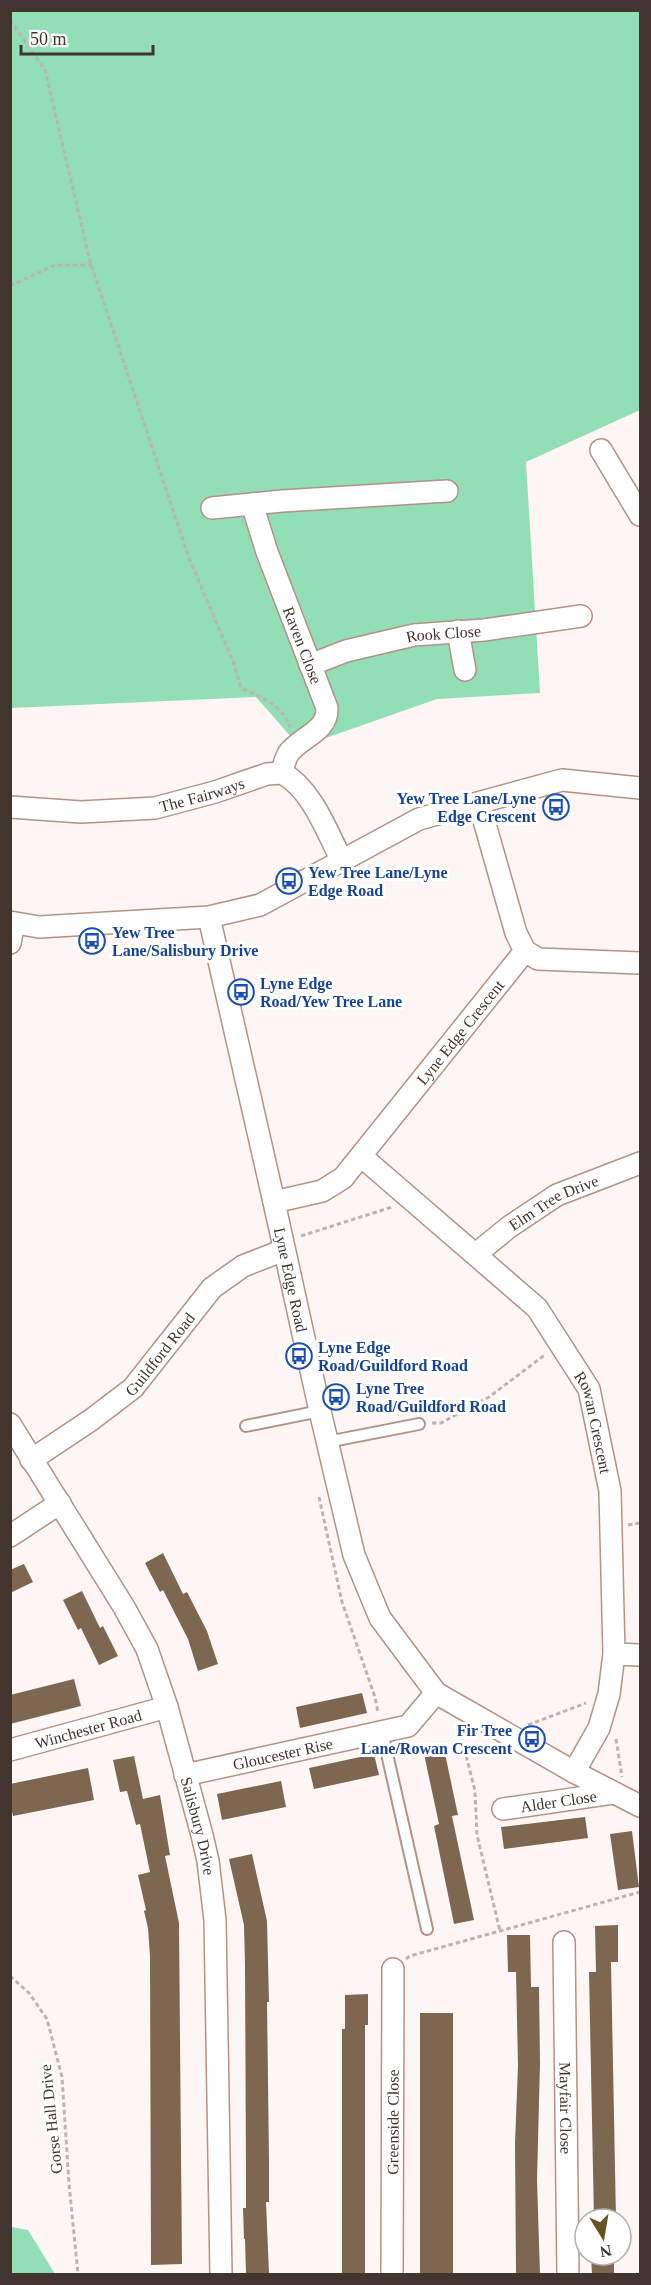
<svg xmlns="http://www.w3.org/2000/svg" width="651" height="2285" font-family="Georgia,serif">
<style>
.green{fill:#92deb5}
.building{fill:#7d6750}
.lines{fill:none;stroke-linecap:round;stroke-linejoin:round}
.lane-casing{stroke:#b49285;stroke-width:14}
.street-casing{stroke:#b49285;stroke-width:24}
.path{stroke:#beb4b1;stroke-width:3;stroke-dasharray:4.5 3;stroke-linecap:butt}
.lane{stroke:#fff;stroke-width:10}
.street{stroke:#fff;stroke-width:21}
.labels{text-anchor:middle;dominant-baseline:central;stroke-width:6;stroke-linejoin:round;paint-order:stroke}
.street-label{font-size:16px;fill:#42342f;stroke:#fff}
.transit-label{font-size:16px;font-weight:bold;fill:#164399;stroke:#fff;text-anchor:start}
</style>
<rect width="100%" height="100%" fill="#fef6f4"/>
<g class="green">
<path d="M10 11H640V410L526 462 540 693 437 699 300 747 256 697 11 708Z"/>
<path d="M11 2227 28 2230 55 2274H11Z"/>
</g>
<g class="building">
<path d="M163 1553 183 1594 187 1592 207 1631 218 1664 198 1671 188 1639 163 1590 160 1592 145 1563Z"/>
<path d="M24 1564 33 1582 10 1593V1570Z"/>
<path d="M82 1591 100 1628 103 1626 118 1656 99 1665 81 1628 78 1630 63 1600Z"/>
<path d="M74 1679 81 1706 10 1724V1695Z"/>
<path d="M362 1693 367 1713 300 1728 296 1707Z"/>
<path d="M444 1749 458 1815 452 1816 474 1920 454 1924 434 1826 439 1824 424 1754Z"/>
<path d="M374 1754 379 1775 314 1789 309 1768Z"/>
<path d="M134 1756 143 1799 160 1795 170 1855 165 1856 179 1923 182 2264 151 2265 150 1956 148 1928 144 1911 146 1910 138 1875 150 1872 140 1824 136 1825 127 1791 120 1792 113 1760Z"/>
<path d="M88 1768 94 1800 13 1816 10 1802V1784Z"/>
<path d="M281 1781 286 1807 222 1820 217 1794Z"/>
<path d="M585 1817 588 1838 504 1849 501 1827Z"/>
<path d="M632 1831 639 1887 618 1890 610 1834Z"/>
<path d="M252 1854 267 1921 269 2002H267L269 2159V2202H266L269 2274H246L245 2239H244L243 2208H246V2172L245 1964 244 1925 229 1859Z"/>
<path d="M618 1925V1962H611L616 2219H594L589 1972H596L595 1926Z"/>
<path d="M507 1935H530L531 1987H539L540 2063 537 2180 540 2274H516L515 2143 518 2066 516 1972H508Z"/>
<path d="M368 1994V2025H365V2274H342V2029H345V1995Z"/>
<rect x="420" y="2013" width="33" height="261"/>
<path d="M591 2255H614V2274H592Z"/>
</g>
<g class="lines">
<g class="lane-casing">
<g id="lane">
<path d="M246 1426 320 1411"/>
<path d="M327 1442 419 1424"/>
<path d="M382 1732 427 1929"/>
</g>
</g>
<g class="street-casing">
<g id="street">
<path d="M601 450 640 515"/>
<path id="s1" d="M252 504 267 552 327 708C328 732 300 737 288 754 285 760 283 766 282 773"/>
<path d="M212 508 282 501 447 491"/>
<path d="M458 631 465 670"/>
<path id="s2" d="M310 665 346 651 414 635 484 630 581 616"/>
<path id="s3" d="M10 807 81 812 155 808 215 792 267 774 282 773C312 789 327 832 342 861"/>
<path id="s4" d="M209 917 274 1202 320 1411 354 1555 380 1618 436 1693 574 1772 640 1806"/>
<path d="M10 922 39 927 209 917 260 905 419 819 562 780 640 788"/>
<path d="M10 943 14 923"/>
<path d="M525 951 538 959 640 963"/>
<path id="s5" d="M361 1156 537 1308 589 1389 610 1491 614 1654 609 1694 599 1728 574 1772"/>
<path id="s6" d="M274 1202 322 1191 343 1178 525 951 516 933 479 803"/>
<path id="s7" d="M476 1254 509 1227 557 1195 640 1163"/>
<path id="s8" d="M10 1424 124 1607 147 1649 167 1707 202 1835 208 1861 215 1920 221 2274"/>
<path id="s9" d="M31 1460 91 1420 133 1388 212 1288 243 1266 284 1250"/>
<path d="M10 1536 60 1503"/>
<path d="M614 1654 640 1655"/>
<path id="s10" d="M10 1750 167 1707"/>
<path id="s11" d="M185 1775 408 1726 436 1693"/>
<path id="s12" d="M503 1809 613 1793"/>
<path id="s13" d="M564 1942 568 2274"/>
<path id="s14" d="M392 2274 393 1969"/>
</g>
</g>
<g class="path">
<path d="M10 20 45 70 90 261 189 558 234 664 241 688C261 697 283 705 290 727"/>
<path d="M10 286 55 265H92"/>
<path d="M301 1236 392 1207"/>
<path d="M432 1423H441L489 1397 546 1354"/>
<path d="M319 1497 342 1602 375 1697 378 1713"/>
<path d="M628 1525 640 1523"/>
<path d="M528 1725 586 1703"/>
<path d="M459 1727 475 1791 477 1835 500 1931"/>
<path d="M616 1739 622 1777"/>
<path d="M406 1959 410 1956 640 1892"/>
<path d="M10 1976 29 1993 47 2019 62 2077 69 2184 78 2274"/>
</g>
<use href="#lane" class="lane"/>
<use href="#street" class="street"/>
</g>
<defs>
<g id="bus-ring" transform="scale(1.35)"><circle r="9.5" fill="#fff" stroke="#1a4fb4" stroke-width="1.5"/><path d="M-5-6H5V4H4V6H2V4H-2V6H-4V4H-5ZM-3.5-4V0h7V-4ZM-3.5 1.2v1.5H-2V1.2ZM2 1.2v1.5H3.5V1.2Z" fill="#1a4fb4"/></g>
</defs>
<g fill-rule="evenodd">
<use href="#bus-ring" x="556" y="807"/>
<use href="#bus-ring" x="289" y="881"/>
<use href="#bus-ring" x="92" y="941"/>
<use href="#bus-ring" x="241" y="992"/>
<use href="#bus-ring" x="299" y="1356"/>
<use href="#bus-ring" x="336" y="1397"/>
<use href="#bus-ring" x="532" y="1739"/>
</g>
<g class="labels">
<g class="street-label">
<text stroke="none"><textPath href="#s2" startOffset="138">Rook Close</textPath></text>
<text stroke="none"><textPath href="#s1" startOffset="150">Raven Close</textPath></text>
<text stroke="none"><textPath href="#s3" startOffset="194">The Fairways</textPath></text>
<text stroke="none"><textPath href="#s6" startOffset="261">Lyne Edge Crescent</textPath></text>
<text stroke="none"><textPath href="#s7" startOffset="94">Elm Tree Drive</textPath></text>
<text stroke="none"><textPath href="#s4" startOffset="372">Lyne Edge Road</textPath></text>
<text stroke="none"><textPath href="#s9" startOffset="168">Guildford Road</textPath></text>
<text stroke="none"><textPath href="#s5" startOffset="362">Rowan Crescent</textPath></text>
<text stroke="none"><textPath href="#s10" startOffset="81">Winchester Road</textPath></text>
<text stroke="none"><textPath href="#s11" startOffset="100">Gloucester Rise</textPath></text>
<text stroke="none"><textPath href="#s12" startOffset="56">Alder Close</textPath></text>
<text stroke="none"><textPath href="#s8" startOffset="448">Salisbury Drive</textPath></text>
<text stroke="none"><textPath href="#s13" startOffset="166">Mayfair Close</textPath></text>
<text transform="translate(51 2119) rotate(-96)">Gorse Hall Drive</text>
<text stroke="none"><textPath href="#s14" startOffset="152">Greenside Close</textPath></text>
</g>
<g class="transit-label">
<text x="536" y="798" text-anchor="end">Yew Tree Lane/Lyne<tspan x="536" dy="18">Edge Crescent</tspan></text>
<text x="308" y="872">Yew Tree Lane/Lyne<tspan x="308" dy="18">Edge Road</tspan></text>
<text x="112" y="932">Yew Tree<tspan x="112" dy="18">Lane/Salisbury Drive</tspan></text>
<text x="260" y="983">Lyne Edge<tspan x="260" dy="18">Road/Yew Tree Lane</tspan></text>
<text x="318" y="1347">Lyne Edge<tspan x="318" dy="18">Road/Guildford Road</tspan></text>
<text x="356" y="1388">Lyne Tree<tspan x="356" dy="18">Road/Guildford Road</tspan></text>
<text x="512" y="1730" text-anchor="end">Fir Tree<tspan x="512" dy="18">Lane/Rowan Crescent</tspan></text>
</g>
</g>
<rect width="651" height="2285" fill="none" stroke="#42342f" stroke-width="24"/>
<g transform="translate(603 2237) rotate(169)"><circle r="28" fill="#ffffff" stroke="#b3aeac" stroke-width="1.5"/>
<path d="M0-4.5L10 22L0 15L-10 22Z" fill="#655321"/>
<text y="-9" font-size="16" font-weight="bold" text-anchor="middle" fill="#42342f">N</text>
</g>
<path d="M21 45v9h132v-9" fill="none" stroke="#42342f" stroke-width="3"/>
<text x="30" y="45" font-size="18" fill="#42342f" stroke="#ffffff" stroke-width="4.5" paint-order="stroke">50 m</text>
</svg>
